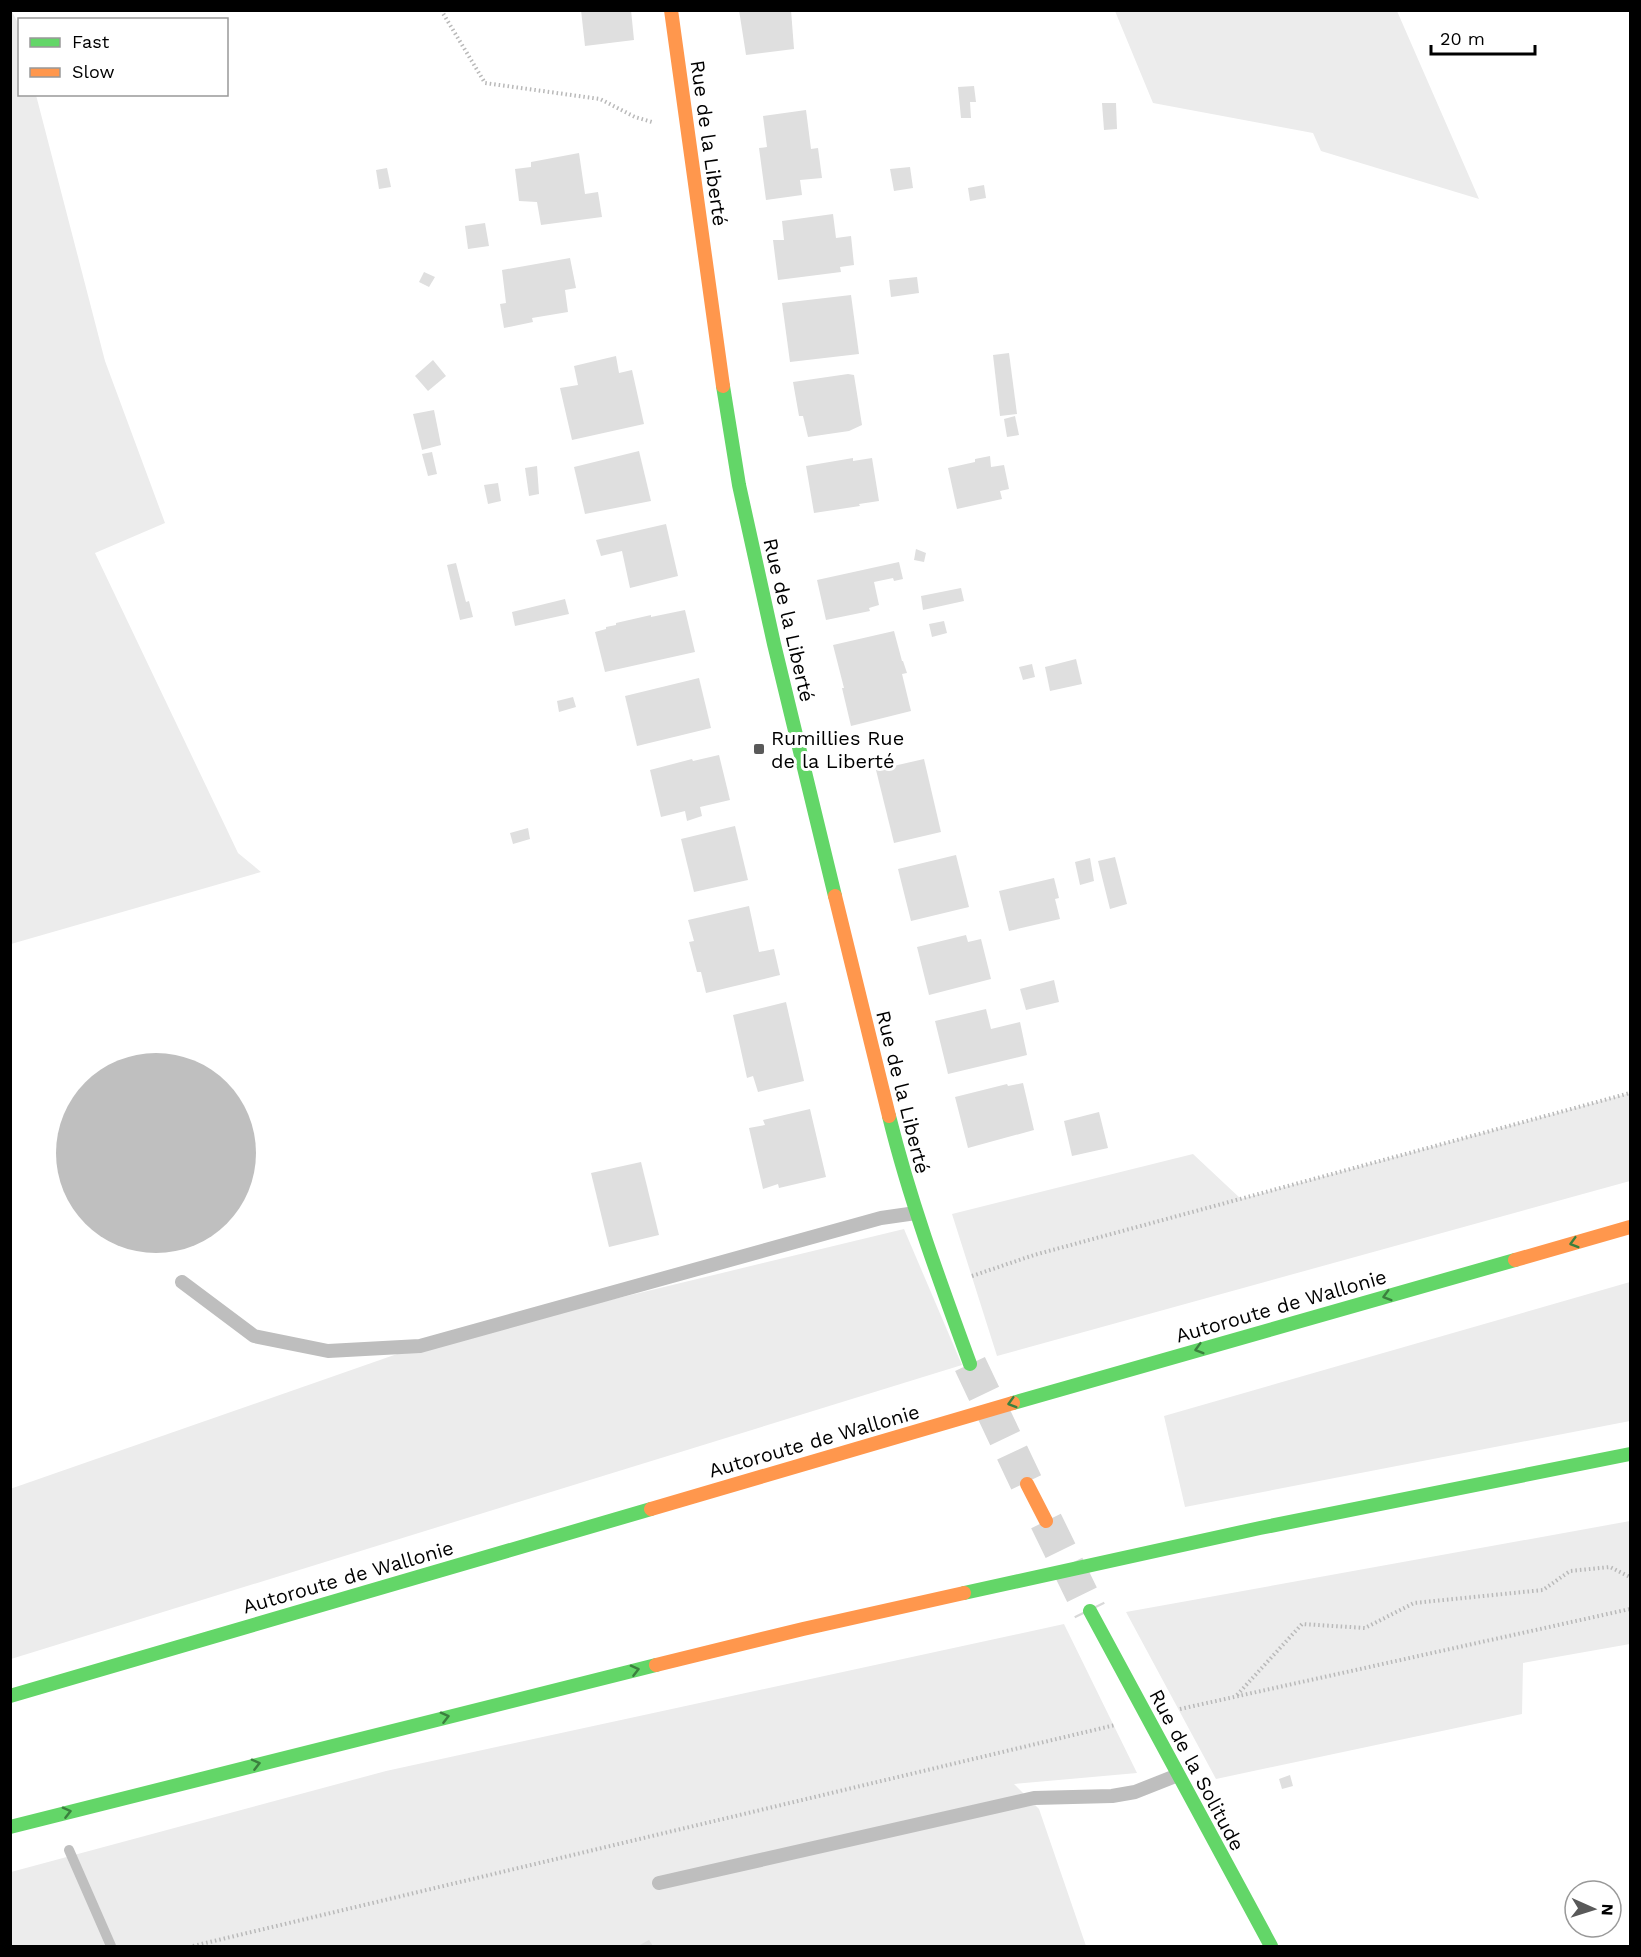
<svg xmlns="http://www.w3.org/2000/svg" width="1641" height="1957" font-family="'Work Sans',sans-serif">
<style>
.green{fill:#ececec}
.water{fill:#bfbfbf}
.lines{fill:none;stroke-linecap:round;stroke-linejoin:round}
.stream{stroke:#bfbfbf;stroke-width:10}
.building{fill:#dfdfdf}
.secondary-tunnel{stroke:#d9d9d9;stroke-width:33;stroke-dasharray:33 16;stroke-linecap:butt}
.path{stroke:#b9b9b9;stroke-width:4;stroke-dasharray:1.5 3;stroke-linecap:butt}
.lane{stroke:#bebebe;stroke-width:14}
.fast{stroke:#63d668;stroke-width:14}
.slow{stroke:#ff974d;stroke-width:14}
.oneway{stroke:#3b803e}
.poi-dot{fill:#595959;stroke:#fff;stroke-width:2}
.labels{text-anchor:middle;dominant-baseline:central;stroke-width:6;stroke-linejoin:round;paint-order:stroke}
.street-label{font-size:20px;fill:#000;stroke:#fff}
.poi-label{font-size:20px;fill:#000;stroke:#fff;text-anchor:start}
</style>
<rect width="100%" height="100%" fill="#fff"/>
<g class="green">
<path d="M11 10 17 21 19 30 20 94 36 95 105 361 165 523 95 553 238 853 261 872 11 944Z"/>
<path d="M1115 11H1397L1479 199 1321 151 1313 133 1153 103Z"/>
<path d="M1630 1093V1181L997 1356 952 1214 1193 1154 1241 1199Z"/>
<path d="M904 1229 962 1365 11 1659 10 1489 420 1346Z"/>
<path d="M1630 1282V1421L1185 1507 1164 1416Z"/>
<path d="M1630 1521V1644L1523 1663 1522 1714 1216 1779 1126 1612Z"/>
<path d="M1064 1624 1137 1773 1014 1784 1039 1809 1086 1946H11V1872L386 1771Z"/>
</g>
<circle class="water" cx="156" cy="1153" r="100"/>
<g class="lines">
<path class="stream" d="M69 1850 111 1946"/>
</g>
<g class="building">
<path d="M581 10H631L634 40 585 46Z"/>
<path d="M739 10H791L794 49 746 55Z"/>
<path d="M974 86 976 102H970L971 118H961L958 87Z"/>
<path d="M1102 103H1116L1117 129 1104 130Z"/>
<path d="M806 110 811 149 818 148 822 178 800 180 802 195 766 200 759 148 767 147 763 116Z"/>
<path d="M579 153 585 194 598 192 602 217 541 225 537 202 519 201 515 169 531 167V162Z"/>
<path d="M910 167 913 188 894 191 890 169Z"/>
<path d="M387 168 391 187 379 189 376 170Z"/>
<path d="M984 185 986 198 970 201 968 188Z"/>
<path d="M833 214 836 238 851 236 854 265 840 267 841 272 778 280 773 240H784L782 221Z"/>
<path d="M485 223 489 246 468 249 465 226Z"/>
<path d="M570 258 576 288 565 290 568 312 532 318 533 322 504 328 500 304 506 303 502 270Z"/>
<path d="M424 272 435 277 429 287 419 282Z"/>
<path d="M917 277 919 293 891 297 889 280Z"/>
<path d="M851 295 859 354 790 362 782 303Z"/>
<path d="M1009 353 1017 414 1000 416 993 355Z"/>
<path d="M616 356 619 373 632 370 644 424 572 440 560 388 578 385 574 366Z"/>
<path d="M433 360 446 376 428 391 415 376Z"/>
<path d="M848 374 854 375 862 425 849 431 808 437 803 416H799L793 382Z"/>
<path d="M434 410 441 445 422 450 413 414Z"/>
<path d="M1015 416 1019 435 1007 437 1004 419Z"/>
<path d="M639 451 651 501 585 514 574 467Z"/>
<path d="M432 452 437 474 428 476 422 454Z"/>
<path d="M990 456 991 467 1004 465 1009 489 1000 491 1002 499 957 509 948 468 975 462V459Z"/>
<path d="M853 458V461L872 458 879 501 859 504 860 506 814 513 806 466Z"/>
<path d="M537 466 539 494 529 496 525 468Z"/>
<path d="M498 483 501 501 488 504 484 485Z"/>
<path d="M666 524 678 576 630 588 622 551 601 556 596 540Z"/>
<path d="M916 549 926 553 924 562 914 560Z"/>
<path d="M899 562 903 579 894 581 893 578 874 582 879 605 869 608 870 611 826 620 817 580Z"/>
<path d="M456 563 466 602 469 601 473 617 460 620 447 565Z"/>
<path d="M961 588 964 601 923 610 921 596Z"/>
<path d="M565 599 569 614 515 626 512 612Z"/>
<path d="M685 610 695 652 605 672 595 632 606 629V627L616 625V623L651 615V617Z"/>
<path d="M944 621 947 633 932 637 929 624Z"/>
<path d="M894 631 902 661H903L907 673 902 674 911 711 851 726 842 688H844L833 645Z"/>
<path d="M1076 659 1082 684 1050 691 1045 667Z"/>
<path d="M1032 664 1035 677 1023 680 1019 667Z"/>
<path d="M699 678 711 728 637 746 625 696Z"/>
<path d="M573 697 576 707 559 712 557 701Z"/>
<path d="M719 755 730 800 700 807 702 816 687 821 685 811 661 817 650 770 692 759 693 761Z"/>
<path d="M924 759 941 832 894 843 876 770Z"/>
<path d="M735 826 748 880 694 892 681 839Z"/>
<path d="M528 828 530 839 513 844 510 833Z"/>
<path d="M956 855 969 907 911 921 898 869Z"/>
<path d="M1115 857 1127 904 1110 909 1098 861Z"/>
<path d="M1090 858 1094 881 1080 885 1075 862Z"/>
<path d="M1054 878 1059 898 1055 899 1060 919 1009 931 999 891Z"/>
<path d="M749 906 759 952 774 949 780 975 706 993 701 972H697L689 942 694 941 688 920Z"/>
<path d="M966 935 968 942 981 939 991 979 929 995 917 947Z"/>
<path d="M1054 980 1059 1002 1026 1010 1020 989Z"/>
<path d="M786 1002 804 1081 758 1092 753 1076 747 1078 733 1015Z"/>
<path d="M986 1009 991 1029 1020 1022 1027 1055 948 1074 935 1021Z"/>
<path d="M1023 1083 1034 1130 968 1148 955 1097 1007 1084 1008 1086Z"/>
<path d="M810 1109 826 1177 779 1188 778 1184 763 1189 749 1128 765 1125 763 1120Z"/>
<path d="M1099 1112 1108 1148 1072 1156 1064 1121Z"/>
<path d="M641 1162 659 1235 609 1247 591 1173Z"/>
<path d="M1290 1775 1293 1786 1282 1789 1279 1779Z"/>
<path d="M649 1940 653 1946H638Z"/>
</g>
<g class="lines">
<g class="secondary-tunnel">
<path d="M970 1364 1027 1484"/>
<path d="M1046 1521 1090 1611"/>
</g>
<g class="path">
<path d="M441 10 485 83 600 99 635 117 652 122"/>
<path d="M972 1276 1034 1255 1630 1093"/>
<path d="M1237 1695 1302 1624 1365 1628 1414 1603 1543 1590 1570 1571 1610 1567 1630 1577"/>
<path d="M1180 1709 1630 1609"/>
<path d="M193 1946 1115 1725"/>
</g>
<g class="lane">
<path d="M182 1282 254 1336 328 1351 420 1346 881 1218 916 1213"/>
<path d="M659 1883 1034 1798 1112 1796 1135 1792 1178 1775"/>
</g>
<g class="fast">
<path d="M723 386 739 485 774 644 835 896"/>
<path d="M889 1116C910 1201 940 1282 970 1364"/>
<path d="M1013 1403 1515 1260"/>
<path d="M964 1593 1260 1528 1630 1454"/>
<path d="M1090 1611 1271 1946"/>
<path d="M10 1696 651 1509"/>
<path d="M10 1827 656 1665"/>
</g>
<g class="slow">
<path d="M671 10 723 386"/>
<path d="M835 896 889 1116"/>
<path d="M1515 1260 1630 1227"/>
<path d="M1027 1484 1046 1521"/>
<path d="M651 1509 1013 1403"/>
<path d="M656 1665 803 1629 964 1593"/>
</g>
</g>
<defs><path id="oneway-chevron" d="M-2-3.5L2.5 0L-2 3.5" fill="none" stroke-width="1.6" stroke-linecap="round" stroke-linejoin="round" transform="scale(1.5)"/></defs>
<g class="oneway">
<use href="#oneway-chevron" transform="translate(1574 1243) rotate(164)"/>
<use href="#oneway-chevron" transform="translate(1387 1296) rotate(164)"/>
<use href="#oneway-chevron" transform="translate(1199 1349) rotate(164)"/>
<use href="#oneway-chevron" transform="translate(1012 1403) rotate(164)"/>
<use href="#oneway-chevron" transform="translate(635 1670) rotate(-14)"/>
<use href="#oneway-chevron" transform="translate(445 1717) rotate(-14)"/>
<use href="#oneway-chevron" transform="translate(256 1764) rotate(-14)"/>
<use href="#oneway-chevron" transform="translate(67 1812) rotate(-14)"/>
</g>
<rect class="poi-dot" x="753" y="743" width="12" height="12" rx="3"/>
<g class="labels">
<g class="street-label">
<text transform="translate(709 143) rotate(82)">Rue de la Liberté</text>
<text transform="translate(789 620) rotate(77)">Rue de la Liberté</text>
<text transform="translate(903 1092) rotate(76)">Rue de la Liberté</text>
<text transform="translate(1281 1306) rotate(-16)">Autoroute de Wallonie</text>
<text transform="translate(814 1441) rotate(-16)">Autoroute de Wallonie</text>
<text transform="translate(348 1577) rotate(-16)">Autoroute de Wallonie</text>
<text transform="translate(1197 1770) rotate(62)">Rue de la Solitude</text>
</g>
<g class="poi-label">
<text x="771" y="738">Rumillies Rue<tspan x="771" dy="23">de la Liberté</tspan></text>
</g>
</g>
<rect width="1641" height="1957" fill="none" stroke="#000000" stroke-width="24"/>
<rect x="18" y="18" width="210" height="78" fill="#ffffff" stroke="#999999" stroke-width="1.5"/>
<rect x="30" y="38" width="30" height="9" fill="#63d668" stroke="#999999" stroke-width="1.5"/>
<text x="72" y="48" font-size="18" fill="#000000">Fast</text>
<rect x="30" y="68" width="30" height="9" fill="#ff974d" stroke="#999999" stroke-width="1.5"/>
<text x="72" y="78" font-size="18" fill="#000000">Slow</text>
<g transform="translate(1593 1909) rotate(93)"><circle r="28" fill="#ffffff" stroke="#999999" stroke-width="1.5"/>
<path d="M0-4.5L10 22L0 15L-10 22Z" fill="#595959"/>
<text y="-9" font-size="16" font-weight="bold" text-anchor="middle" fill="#000000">N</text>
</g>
<path d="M1431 45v9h104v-9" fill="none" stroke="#000000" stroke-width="3"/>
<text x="1440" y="45" font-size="18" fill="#000000" stroke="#ffffff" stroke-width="4.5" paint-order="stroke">20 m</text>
</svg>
